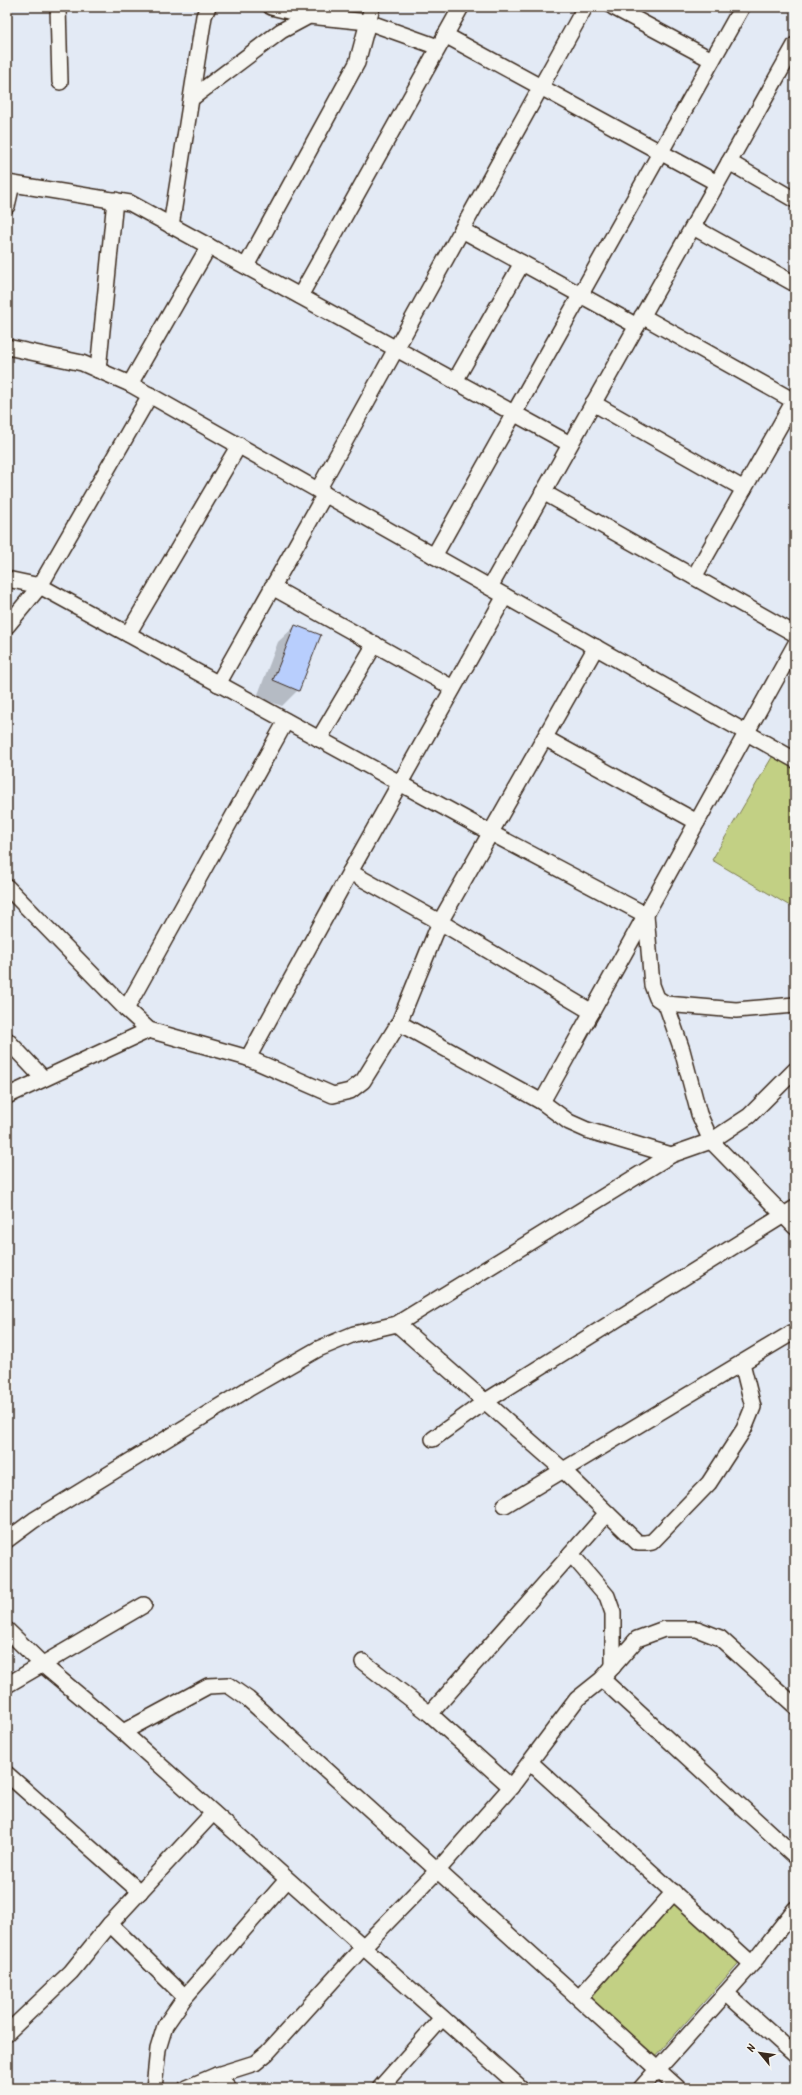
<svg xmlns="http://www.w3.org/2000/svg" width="802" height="2095" font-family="Kalam,sans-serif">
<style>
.green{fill:#c2d084;stroke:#7e7d51}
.shadow{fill:#0003}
.building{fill:#b8cefd;stroke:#3b2a1e}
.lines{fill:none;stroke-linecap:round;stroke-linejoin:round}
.minor-casing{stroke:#3b2a1e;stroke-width:18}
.minor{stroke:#f6f6f2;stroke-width:15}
</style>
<rect width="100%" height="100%" fill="#e3eaf5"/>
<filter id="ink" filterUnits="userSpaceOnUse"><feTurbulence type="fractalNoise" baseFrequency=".025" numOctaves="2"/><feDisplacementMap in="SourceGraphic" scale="8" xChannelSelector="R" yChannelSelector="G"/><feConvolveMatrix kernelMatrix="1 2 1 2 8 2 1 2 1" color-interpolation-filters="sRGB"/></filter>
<g filter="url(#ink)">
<g class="green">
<path d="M775 752 795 764V909L712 860Z"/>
<path d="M678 1899 744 1957 654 2058 589 2000Z"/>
</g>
<path class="shadow" d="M295 626 298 690 282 706 257 697 278 642Z"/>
<path class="building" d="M295 625 321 635 299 691 273 680Z"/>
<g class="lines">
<g class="minor-casing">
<g id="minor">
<path d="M58 7 60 82"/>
<path d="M271 7 309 16"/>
<path d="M613 7 712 60"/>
<path d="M445 35 717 183"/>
<path d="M192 98 281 31 309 16 368 22 438 47"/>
<path d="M729 162 795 200"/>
<path d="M7 183 130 203 570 444"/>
<path d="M7 206 12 184"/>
<path d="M171 226 204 16 208 7"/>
<path d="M693 227 795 284"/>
<path d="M462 230 637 326"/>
<path d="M246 266 357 63 372 7"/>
<path d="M300 296 461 7"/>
<path d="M642 316 794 401"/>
<path d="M7 347 82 363 130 384 795 760"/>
<path d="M98 370 115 200"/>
<path d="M455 381 522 263"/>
<path d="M130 384 209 246"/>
<path d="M593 403 744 489"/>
<path d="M318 490 585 7"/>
<path d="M543 492 795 634"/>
<path d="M434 556 742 7"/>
<path d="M694 577 795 399"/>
<path d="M7 579 40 586 491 833 646 915 652 985 657 998 666 1004 736 1010 795 1005"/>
<path d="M272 587 453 688"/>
<path d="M490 587 795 45"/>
<path d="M7 626 40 586 150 395"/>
<path d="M128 634 239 445"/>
<path d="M218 684 325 494"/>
<path d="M545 738 697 822"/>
<path d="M319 739 375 644"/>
<path d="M350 872 440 922 592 1012"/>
<path d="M7 887 126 1009 149 1030 248 1058 333 1095 350 1091 363 1081 399 1023 440 922 596 647"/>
<path d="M666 1004 682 1050 699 1114 711 1141 795 1227"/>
<path d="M126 1009 286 721"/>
<path d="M399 1023 542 1102 569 1122 587 1130 671 1155"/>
<path d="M7 1040 43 1078"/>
<path d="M248 1058 350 872 505 596"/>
<path d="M7 1096 149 1030"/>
<path d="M542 1102 795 645"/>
<path d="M397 1324 562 1469 638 1543H646L652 1542 709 1483 744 1429 753 1407 742 1363"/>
<path d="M433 1439 486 1401 795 1208"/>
<path d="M505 1505 795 1331"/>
<path d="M7 1540 34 1520 248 1389 318 1349 354 1334 397 1324 671 1155 711 1141 749 1116 795 1070"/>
<path d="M571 1554 607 1596 613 1613V1667"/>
<path d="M7 1630 42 1664 123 1732 521 2088"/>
<path d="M363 1662 430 1714 511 1787"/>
<path d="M602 1679 795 1856"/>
<path d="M7 1685 144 1605"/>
<path d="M430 1714 607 1513"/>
<path d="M123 1732 208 1686 228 1685 248 1699 678 2088"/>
<path d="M530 1762 752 1964"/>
<path d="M7 1774 140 1892"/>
<path d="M110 1924 185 1997"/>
<path d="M726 1993 795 2055"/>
<path d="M579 1998 674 1892"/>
<path d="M7 2033 71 1972 110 1924 213 1813"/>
<path d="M217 2075 229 2088"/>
<path d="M154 2088 158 2049 165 2026 185 1997 287 1880"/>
<path d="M186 2088 217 2075 255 2063 267 2053 364 1946 438 1870 511 1787 577 1699 602 1679 637 1639 664 1629H697L720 1638 795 1706"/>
<path d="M380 2088 442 2018"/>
<path d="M641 2088 752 1964 795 1909"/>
</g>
</g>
<use href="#minor" class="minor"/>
</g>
</g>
<rect width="802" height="2095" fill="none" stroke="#f6f6f2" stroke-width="24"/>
<rect x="12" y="12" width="778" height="2071" fill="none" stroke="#3b2a1e" stroke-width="1.5" filter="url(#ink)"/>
<g transform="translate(760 2053) rotate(299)" stroke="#f6f6f2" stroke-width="3" paint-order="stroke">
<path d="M0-3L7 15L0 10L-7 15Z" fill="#3b2a1e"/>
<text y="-6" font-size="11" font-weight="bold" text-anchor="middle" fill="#3b2a1e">N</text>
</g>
</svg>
